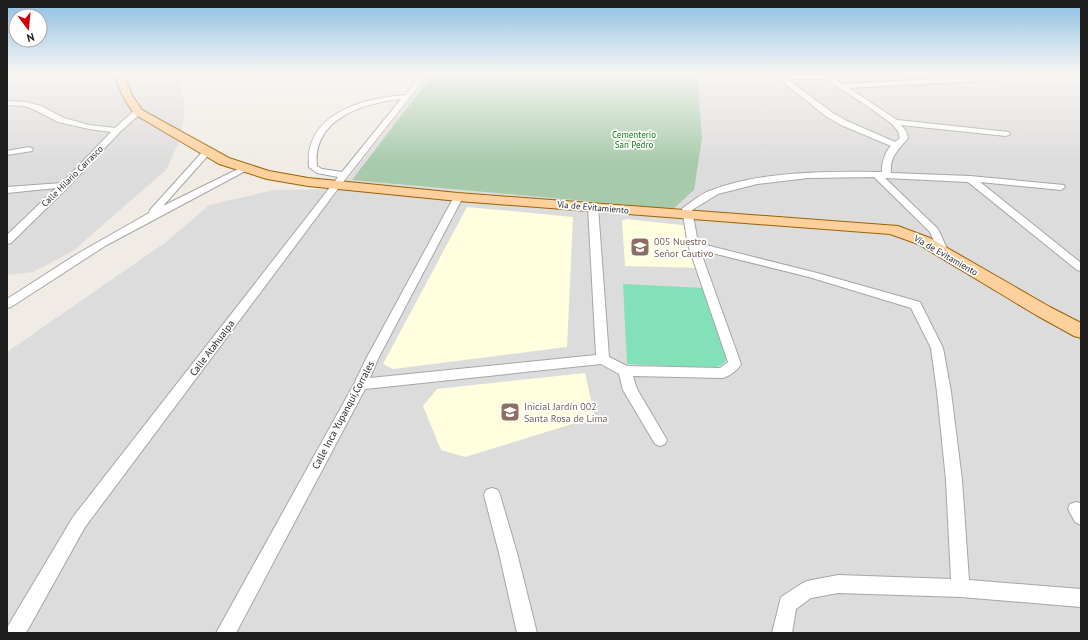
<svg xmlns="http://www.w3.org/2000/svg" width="1088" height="640" font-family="'PT Sans',sans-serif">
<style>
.residential{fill:#dddcdc}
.education{fill:#fffedf}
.cemetery{fill:#a6caaa}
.pitch{fill:#82e1b9}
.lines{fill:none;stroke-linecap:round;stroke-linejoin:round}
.street-casing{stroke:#a6a6a6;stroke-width:2}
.primary-casing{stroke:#9a6200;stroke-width:2}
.street{fill:#fff;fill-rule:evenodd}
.primary{fill:#fed09d;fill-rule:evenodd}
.labels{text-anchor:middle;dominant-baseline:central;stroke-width:3.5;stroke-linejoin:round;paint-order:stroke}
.far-park-label{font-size:9px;fill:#09810f;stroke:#fff}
.far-street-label{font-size:9px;fill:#1f1f1f;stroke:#fff}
.education-label{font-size:10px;fill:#785e54;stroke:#fff;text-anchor:start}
.street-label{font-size:10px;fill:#1f1f1f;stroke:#fff}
</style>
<rect width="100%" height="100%" fill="#f0ece5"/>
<g class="residential">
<path d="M7 74H181L185 113 179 142 166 170 73 251 33 272 7 275Z"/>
<path d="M430 74H1081V633H7V352L166 242 209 205 274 190 340 189Z"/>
</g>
<g class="education">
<path d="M467 207 573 217 567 347 393 369 383 364Z"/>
<path d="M626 219 691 226 703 268 625 266 622 221Z"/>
<path d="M585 373 595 417 465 457 441 450 423 406 437 389Z"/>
</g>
<path class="cemetery" d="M433 74H697L702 138 694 190 673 209 352 180Z"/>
<path class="pitch" d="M623 284 704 288 727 356C726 364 720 366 713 368L627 364Z"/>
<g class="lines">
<g class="street-casing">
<g id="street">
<path d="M421 74H428L340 186 85 527 26 633H7L8 626 73 517 338 177 317 173 309 167C304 114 362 98 405 95ZM401 99 342 172 322 169 317 166C312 119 363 103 401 99Z"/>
<path d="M997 74H1006L995 80 849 88 897 120 1009 132 1010 134 1006 136 901 125 906 131 908 138C899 149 889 157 891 173L970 176 1064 185 1065 187 1061 190 980 182 1081 263V271L1077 270 968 182 885 178 938 229 949 253 944 256 939 253 930 232 874 177 808 178 757 184 718 194 692 210 698 243 817 273 920 302 943 348 951 392 962 480 969 580 1081 589V607L961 597 838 593 811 598 796 609 792 633H772L781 597 801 584 807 581 838 575 951 579 946 480 937 392 931 348 911 308 809 277 700 250 741 364C738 370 730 376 723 378L633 376 637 389 667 440 665 444 660 446 655 444 623 390 619 374 601 364 365 389 236 633H216L354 384 366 359 455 195 458 194 463 197 378 359 370 378 596 355 588 207 593 204 598 207 609 357 627 366 720 368 728 362 688 245 682 209 684 207C693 201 702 193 712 190 761 171 831 171 882 172 881 164 885 152 891 146L841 125 827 117 778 78 776 76 777 75H827L843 84 994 76ZM787 79H826L870 108 892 124 898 131 900 138 895 142 847 121 833 113Z"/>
<path d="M7 101 26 102 41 106 64 118 89 125 115 128 135 110H138L142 112 120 132 68 187 11 243 7 244V235L56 188 7 193V187L62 183 111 132 89 129 58 122 35 110 25 106 7 105Z"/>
<path d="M29 147 33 149 32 151 7 155V151Z"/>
<path d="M205 149H208L212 151 163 206 242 167H248L249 169 105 246 11 307 7 308V299L77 254 149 213 150 210Z"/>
<path d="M492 488 498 490 500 495 517 553 537 633H517L499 553 484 495 486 490Z"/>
<path d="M1076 502 1081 503V525L1075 522 1068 509 1070 504Z"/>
</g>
</g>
<g class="primary-casing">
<path id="primary" d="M114 74H124L132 95 142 110 229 158 269 171 308 178 458 193 898 226 930 238 1050 307 1081 323V338L1074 336 1036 315 918 244 890 234 458 201 308 186 267 179 219 164 134 114 122 95Z"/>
</g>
<use href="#street" class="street"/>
<use href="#primary" class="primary"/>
</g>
<linearGradient id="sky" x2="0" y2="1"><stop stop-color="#8dc0e4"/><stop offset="0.45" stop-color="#f8f6f3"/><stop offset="1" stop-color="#f8f6f3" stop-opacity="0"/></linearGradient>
<rect width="1088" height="164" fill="url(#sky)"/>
<defs>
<g id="school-square" transform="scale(1)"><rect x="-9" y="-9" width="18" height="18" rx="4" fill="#8d6e63" stroke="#fff"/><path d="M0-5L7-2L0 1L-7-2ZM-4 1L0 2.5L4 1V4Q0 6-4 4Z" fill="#fff"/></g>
</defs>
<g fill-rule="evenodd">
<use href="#school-square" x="640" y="247"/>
<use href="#school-square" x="510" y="412"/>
</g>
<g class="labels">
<g class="far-park-label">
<text x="634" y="134">Cementerio<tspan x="634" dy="10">San Pedro</tspan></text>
</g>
<g class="far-street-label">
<text transform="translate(72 176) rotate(-45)">Calle Hilario Carrasco</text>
<text transform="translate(593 207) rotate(5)">Vía de Evitamiento</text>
<text transform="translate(946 255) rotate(30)">Vía de Evitamiento</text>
</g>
<g class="education-label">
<text x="654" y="241">005 Nuestro<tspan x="654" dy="12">Señor Cautivo</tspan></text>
<text x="524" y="406">Inicial Jardín 002<tspan x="524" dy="12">Santa Rosa de Lima</tspan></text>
</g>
<g class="street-label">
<text transform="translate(212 348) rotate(-53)">Calle Atahualpa</text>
<text transform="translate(343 415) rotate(-62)">Calle Inca Yupanqui,Corrales</text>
</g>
</g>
<rect width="1088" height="640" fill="none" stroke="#1f1f1f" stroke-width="16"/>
<g transform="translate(28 28) rotate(164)"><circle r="19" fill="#ffffff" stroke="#a5a5a5"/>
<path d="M0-3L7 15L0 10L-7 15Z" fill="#ce0007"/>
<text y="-6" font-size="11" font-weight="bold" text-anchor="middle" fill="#1f1f1f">N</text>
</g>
</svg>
